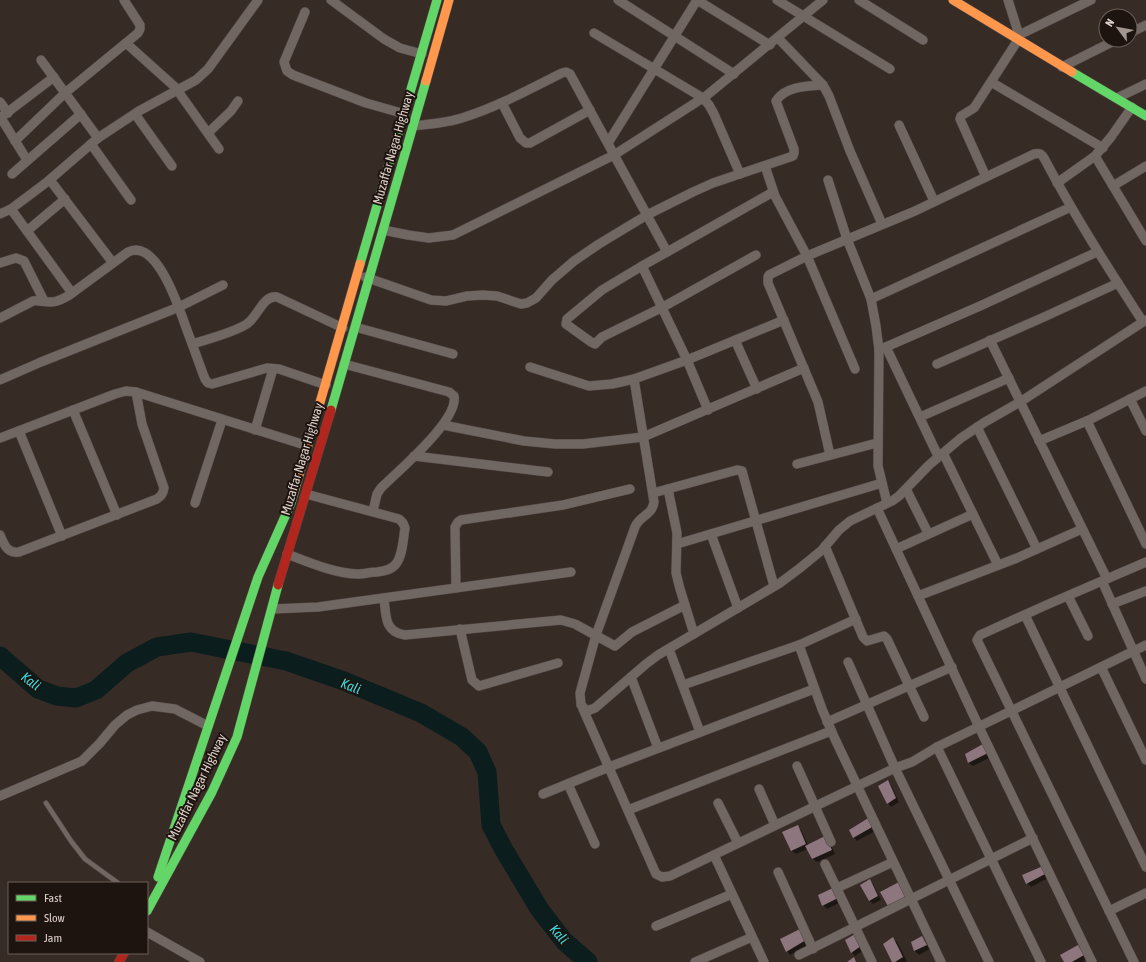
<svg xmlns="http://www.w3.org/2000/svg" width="1146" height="962" font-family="'Asap Condensed',sans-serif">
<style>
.shadow{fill:#0007}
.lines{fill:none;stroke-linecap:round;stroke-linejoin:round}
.river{stroke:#0c1d1d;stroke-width:19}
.building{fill:#8e767e}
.lane-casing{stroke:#534844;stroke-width:5.5}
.street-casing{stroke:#534844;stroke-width:10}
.fast-casing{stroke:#534844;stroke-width:10}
.slow-casing{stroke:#534844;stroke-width:10}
.jam-casing{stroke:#534844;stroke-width:10}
.lane{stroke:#706662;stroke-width:4.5}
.street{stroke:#706662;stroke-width:9}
.fast{stroke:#63d668;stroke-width:9}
.slow{stroke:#ff974d;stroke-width:9}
.jam{stroke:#b3261e;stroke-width:9}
.labels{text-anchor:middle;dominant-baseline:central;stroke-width:4;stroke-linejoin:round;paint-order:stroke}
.street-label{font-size:13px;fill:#ddcfc9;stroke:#1e140f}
.water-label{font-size:14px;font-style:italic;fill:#3ddbde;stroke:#1e140f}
</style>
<rect width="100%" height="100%" fill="#372b26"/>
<g class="shadow">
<path d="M983 745 991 757 973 766 969 763 966 755Z"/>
<path d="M888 781 891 785 899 802 891 807 888 803Z"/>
<path d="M874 822 877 830 857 841 854 837Z"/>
<path d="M797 826 801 830 808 845 829 841 835 854 817 862 813 859 808 849 796 854 792 851Z"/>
<path d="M1046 871 1050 877 1031 887 1027 883Z"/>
<path d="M870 881 873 884 881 900 873 904 869 900Z"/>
<path d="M834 888 843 901 827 909 823 905Z"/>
<path d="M800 930 809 944 790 955 787 951Z"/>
<path d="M855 935 864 950 855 956 852 952Z"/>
<path d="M922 937 926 941 930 949 919 955 915 951 912 942Z"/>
<path d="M893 938 897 942 907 961 905 962H893Z"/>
<path d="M1078 946 1087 959 1082 962H1065Z"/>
</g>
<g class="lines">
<path class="river" d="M0 656 38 689 57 696 76 698 96 690 127 663 157 647 191 642 286 661 344 681 421 713 462 737 478 752 487 772 491 825 504 850 540 910 564 941 588 962"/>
</g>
<g class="building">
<path d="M983 744 988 753 968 763 965 754Z"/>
<path d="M888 780 896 798 887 804 878 786Z"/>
<path d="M870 817 874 826 853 838 849 830Z"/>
<path d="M798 825 806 844 791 851 782 832Z"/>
<path d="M825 836 832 850 812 859 805 846Z"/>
<path d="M1043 866 1047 873 1026 884 1022 875Z"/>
<path d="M870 879 878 896 869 901 860 885Z"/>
<path d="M899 882 907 898 889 908 880 892Z"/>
<path d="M835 887 840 897 822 906 818 895Z"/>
<path d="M800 929 806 940 786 952 780 939Z"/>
<path d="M855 934 861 946 851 953 845 940Z"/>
<path d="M922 936 927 945 914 951 911 942Z"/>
<path d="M893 937 903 957 895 962H892L883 944Z"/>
<path d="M1078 945 1084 955 1072 962H1064L1060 955Z"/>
<path d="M854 957 856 962H847Z"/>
</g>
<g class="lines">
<g class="lane-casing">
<path id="lane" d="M46 803 71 841 85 859 118 883"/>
</g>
<g class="street-casing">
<g id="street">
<path d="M331 0 384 39 400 48 422 54"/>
<path d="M618 0 734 74"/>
<path d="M697 0 770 45"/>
<path d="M777 0 890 69"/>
<path d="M859 0 923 40"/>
<path d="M305 12 284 62 287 71 293 75 366 103 405 114"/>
<path d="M594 33 703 98 709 105 714 114 740 174"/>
<path d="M1130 33 1146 25"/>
<path d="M1019 35 1091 0"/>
<path d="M778 38 823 85 829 96 850 151 882 224"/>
<path d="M126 43 175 87 219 149"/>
<path d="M41 60 98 138"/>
<path d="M1062 67 1116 40"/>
<path d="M991 82 1103 148"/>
<path d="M1117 98 1146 84"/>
<path d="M0 102 8 113"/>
<path d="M502 103 520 138 526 143H530L590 110"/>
<path d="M135 114 172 166"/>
<path d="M0 118 54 77"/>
<path d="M1 118 27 160"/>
<path d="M899 125 934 201"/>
<path d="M413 126C431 124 448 123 465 117 499 106 530 89 562 73L566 72 570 74 667 252 642 266 687 360 634 379 654 502C652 516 640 515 635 527L596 635 580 693 581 705 587 711 595 708 646 664 658 655 780 583 800 568 822 550 839 530 850 521 892 501 899 496 929 465 961 438 985 422 1020 402 1146 320"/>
<path d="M208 133 231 111 238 101"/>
<path d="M15 141 65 93 138 33 140 29V25L124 0"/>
<path d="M608 143 697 0"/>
<path d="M91 144 131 200"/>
<path d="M1095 156 1146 241"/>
<path d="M765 166 775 196 807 256 855 369"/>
<path d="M12 174 81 114"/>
<path d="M986 177 960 119 961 116 974 108 1018 40 1019 35 1008 0"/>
<path d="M50 180 113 263"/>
<path d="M828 180 847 239 871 299 876 326 879 350 878 466 887 503"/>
<path d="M1057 183 1095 156 1111 137 1132 107"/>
<path d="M1113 186 1146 166"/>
<path d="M11 209 72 293"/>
<path d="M0 214 11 209 47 182 98 138 139 111 196 80 208 69 258 0"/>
<path d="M383 230 408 235 429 238 453 235 614 155 706 96 823 0"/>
<path d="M27 231 65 199"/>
<path d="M667 252 773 192"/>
<path d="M0 263 16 258 24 261 44 301"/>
<path d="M642 266 602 290 567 319 566 324 591 342 595 344 602 337 663 307 756 255"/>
<path d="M365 277 431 300 446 301 467 296 483 295 497 296 521 304 527 303 536 298 552 280 574 261 599 244 647 215 693 192 713 183 793 156 794 153V149L776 101C785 86 808 86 823 85"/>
<path d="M871 299 1071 207"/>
<path d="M0 318 33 301C39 300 43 302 49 302 56 303 62 299 68 296L128 252C158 237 181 314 188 333 194 348 199 364 205 379L208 383 212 384 267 368 279 369 326 385"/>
<path d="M355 327 453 354"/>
<path d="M735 340 757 389"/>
<path d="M990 340 1107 579"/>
<path d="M192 344C206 340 238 331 248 323 258 316 263 295 277 297L343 328"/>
<path d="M886 347 938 456"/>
<path d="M879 350 980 306 1097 252"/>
<path d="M344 364 449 392 454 396C459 420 398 471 381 488L377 494 373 511"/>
<path d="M937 364 1044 317 1118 283"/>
<path d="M530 367 589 386 612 384 634 379"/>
<path d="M0 380 41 362 179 307 223 285"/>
<path d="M1130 399 1146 431"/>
<path d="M73 410 117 515"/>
<path d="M708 410 687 360 784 320"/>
<path d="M920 417 1009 378"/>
<path d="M1087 421 1146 544"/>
<path d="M443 425 524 441 555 444H583L643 437 804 368"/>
<path d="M977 427 1037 549"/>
<path d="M255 430 273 369"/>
<path d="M19 431 62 536"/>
<path d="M0 438 115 394 126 391 136 392 308 446"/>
<path d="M1039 441 1089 420 1146 391"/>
<path d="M943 453 998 565"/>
<path d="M830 455 818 402 768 283V277L769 275 807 256 915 211 1034 154C1039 153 1041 153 1044 158 1074 215 1108 268 1143 322"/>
<path d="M414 456 548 472"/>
<path d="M797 464 877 443"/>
<path d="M668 489 677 533 676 573 680 589 694 634"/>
<path d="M906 489 928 533"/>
<path d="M653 493 737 470 742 471 774 586"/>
<path d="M195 503 222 420"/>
<path d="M877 508 979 727 1092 962"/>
<path d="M711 534 738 608"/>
<path d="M0 535C4 544 7 554 19 552L157 499C161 496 163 494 164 488L142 424 136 392"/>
<path d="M677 544 882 483"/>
<path d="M825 546 863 637 867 641 884 636 887 639 924 717"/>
<path d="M896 549 973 514"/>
<path d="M287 554C308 562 336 574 358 574 364 574 371 572 377 572 384 571 391 570 396 564 403 555 403 539 405 528L403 523 399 519 306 494"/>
<path d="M1102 581 1146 679"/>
<path d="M456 588 455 527 458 522 461 520 563 505 630 489"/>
<path d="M918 596 1017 558 1082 529"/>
<path d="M1068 596 1088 636"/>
<path d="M384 598C386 615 384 632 405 635L561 620 575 624 615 646 632 632 685 605"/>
<path d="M1112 604 1146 591"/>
<path d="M272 609 318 607 571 572"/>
<path d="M1025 615 1146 867"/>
<path d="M460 629 472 680 479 686 558 663"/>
<path d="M799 645 822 709 835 739 941 962"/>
<path d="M669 649 700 732"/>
<path d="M848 662 895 768 989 962"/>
<path d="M1101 667 1146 760"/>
<path d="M631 677 658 748"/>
<path d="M683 685 799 645 856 619"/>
<path d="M583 709 656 874 662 877 670 876 895 768 912 762 937 747 1146 645"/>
<path d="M827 722 952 667"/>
<path d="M937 747 1041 962"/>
<path d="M797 766 831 842"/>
<path d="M568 784 595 844"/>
<path d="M759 789 775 825"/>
<path d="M543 794 609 767 814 689"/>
<path d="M0 796 82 761 100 743 115 725 127 715 137 710 152 706 175 709 208 726"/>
<path d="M718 803 738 843"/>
<path d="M628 810 831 731"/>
<path d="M714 855 764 962"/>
<path d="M825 864 872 962"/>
<path d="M778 872 813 949"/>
<path d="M837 888 893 862"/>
<path d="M1109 911 1146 893"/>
<path d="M656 926 732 894"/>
<path d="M147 932 200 962"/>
<path d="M799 955 1033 838"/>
<path d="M695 962 752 937"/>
<path d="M1134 962 977 640 980 635 1044 606 1146 562"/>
</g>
</g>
<g class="fast-casing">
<g id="fast">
<path d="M1072 72 1146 116"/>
<path d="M360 264 437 0"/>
<path d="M331 410 426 81"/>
<path d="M158 877 258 577 291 503 295 489"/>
<path d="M147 911 212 792 237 737 278 585"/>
</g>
</g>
<g class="slow-casing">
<g id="slow">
<path d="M953 0 1072 72"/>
<path d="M426 81 449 0"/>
<path d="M295 489 360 264"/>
</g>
</g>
<g class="jam-casing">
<g id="jam">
<path d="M278 585 331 410"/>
<path d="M119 962 124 953"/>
</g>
</g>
<use href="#lane" class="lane"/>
<use href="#street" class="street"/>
<use href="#fast" class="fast"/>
<use href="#slow" class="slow"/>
<use href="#jam" class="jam"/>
</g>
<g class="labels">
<g class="street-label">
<text transform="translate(393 148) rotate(-74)">Muzaffar Nagar Highway</text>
<text transform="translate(302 459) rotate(-73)">Muzaffar Nagar Highway</text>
<text transform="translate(197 787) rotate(-64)">Muzaffar Nagar Highway</text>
</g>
<g class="water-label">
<text transform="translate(31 681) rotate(37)">Kali</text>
<text transform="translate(351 686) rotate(21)">Kali</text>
<text transform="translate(559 934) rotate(49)">Kali</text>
</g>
</g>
<rect x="8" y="882" width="140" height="72" fill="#1e140f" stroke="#6a5f59"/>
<rect x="16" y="895" width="20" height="6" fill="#63d668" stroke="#6a5f59"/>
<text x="44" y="902" font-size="12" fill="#ddcfc9">Fast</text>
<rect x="16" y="915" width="20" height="6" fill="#ff974d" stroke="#6a5f59"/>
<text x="44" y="922" font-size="12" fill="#ddcfc9">Slow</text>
<rect x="16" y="935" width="20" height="6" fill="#b3261e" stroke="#6a5f59"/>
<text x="44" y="942" font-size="12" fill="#ddcfc9">Jam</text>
<g transform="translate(1118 28) rotate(302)"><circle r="19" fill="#1e140f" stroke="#6a5f59"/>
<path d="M0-3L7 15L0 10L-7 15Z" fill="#a39690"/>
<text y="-6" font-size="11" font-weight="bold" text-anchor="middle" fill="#ddcfc9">N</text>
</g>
</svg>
